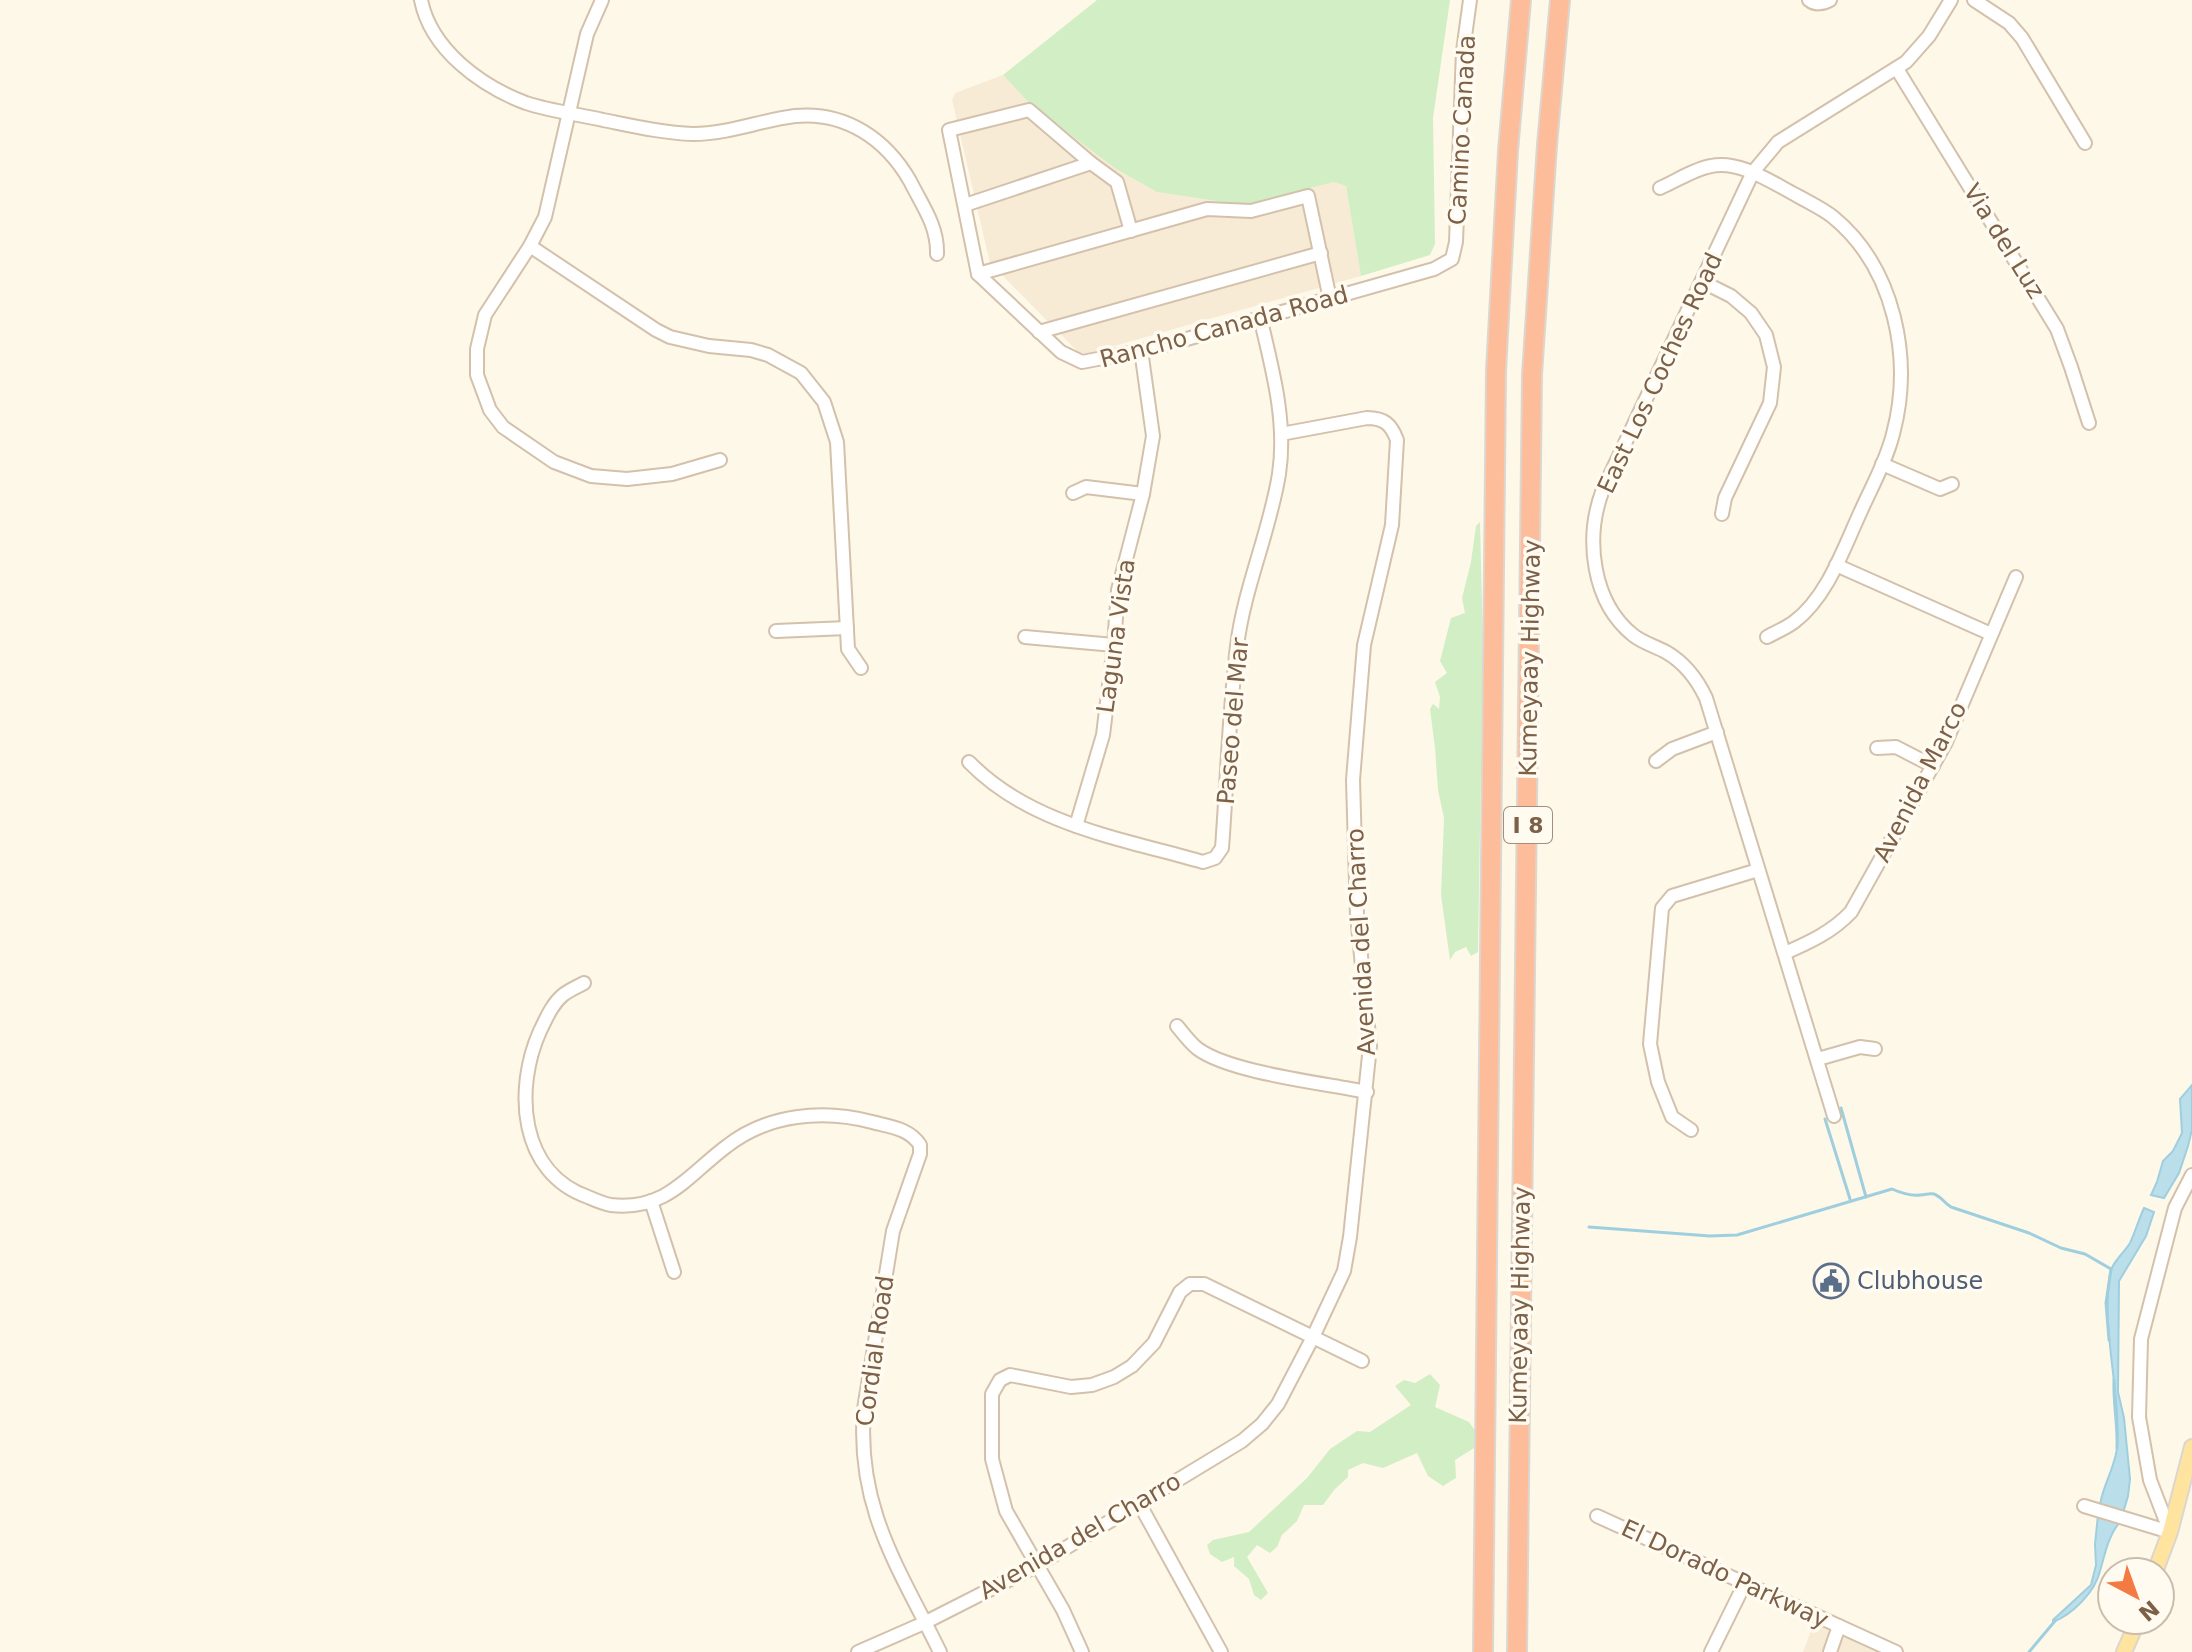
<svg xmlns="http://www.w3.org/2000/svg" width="2192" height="1652" font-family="'DejaVu Sans',sans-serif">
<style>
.residential{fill:#f7ebd6}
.green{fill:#d2eec4}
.water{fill:#badfeb;stroke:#9fcede;stroke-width:2}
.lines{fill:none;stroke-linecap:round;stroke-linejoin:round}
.stream{stroke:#9fcede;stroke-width:3}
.minor-casing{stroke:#d3c1ac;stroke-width:16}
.major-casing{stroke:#ddd6cf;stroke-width:18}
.highway-casing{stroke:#ddd6cf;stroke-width:22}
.minor{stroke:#fff;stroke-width:12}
.major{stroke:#ffe49f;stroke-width:14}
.highway{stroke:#febd9a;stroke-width:18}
.labels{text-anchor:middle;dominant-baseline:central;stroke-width:7;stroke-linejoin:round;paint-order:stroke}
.shield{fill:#fffbf1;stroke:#a38e7b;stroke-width:2}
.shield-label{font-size:22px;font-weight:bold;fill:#7c6048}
.street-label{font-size:24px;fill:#7c6048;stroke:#fffbf1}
.service-label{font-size:24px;fill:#4e5e75;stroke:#fffbf1;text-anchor:start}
</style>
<rect width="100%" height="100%" fill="#fef8e8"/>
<g class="residential">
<path d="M1003 75 1032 106 1116 169 1157 192 1236 204H1247L1334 182 1346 186 1361 276 1086 354 1077 351 990 263 952 100 955 93Z"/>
<path d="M1814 1623 1882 1652H1803Z"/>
</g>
<g class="green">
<path d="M1097 0H1450L1433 118 1435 244 1430 255 1361 276 1346 186 1334 182 1247 204H1236L1157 192 1116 169 1032 106 1003 75Z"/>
<path d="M1480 522 1483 646 1478 952 1471 956 1466 947 1455 952 1450 960 1441 895 1444 818 1438 790 1435 748 1430 709 1433 704 1439 709 1440 697 1435 682 1447 673 1440 661 1451 618 1465 613 1462 598 1471 562 1476 526Z"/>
<path d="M1430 1374 1440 1385 1435 1407 1469 1422 1476 1432 1474 1448 1455 1460 1456 1478 1443 1486 1428 1476 1417 1453 1383 1468 1363 1463 1348 1470V1477L1334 1490 1323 1505H1304L1297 1521 1282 1535 1277 1547 1270 1553 1257 1545 1247 1557 1268 1593 1261 1600 1254 1595 1249 1579 1234 1566V1557L1222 1562 1210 1554 1207 1545 1213 1540 1249 1532 1307 1478 1330 1449 1357 1431 1370 1432 1411 1405 1395 1386 1404 1380 1415 1383Z"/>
</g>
<g class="water">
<path d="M2192 1085V1130L2188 1146 2179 1173 2164 1198 2151 1195 2157 1182 2163 1161 2173 1151 2182 1133 2180 1099Z"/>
<path d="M2144 1208 2154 1212 2146 1236 2119 1281 2118 1392 2124 1418 2130 1479 2128 1496 2123 1513 2100 1507C2100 1491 2116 1466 2117 1447 2121 1390 2101 1332 2110 1274 2112 1262 2124 1253 2130 1243 2135 1232 2139 1219 2144 1208Z"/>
<path d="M2098 1515 2119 1523C2108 1537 2105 1554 2100 1571 2095 1592 2073 1614 2053 1622V1620L2091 1585 2096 1565 2095 1544Z"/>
</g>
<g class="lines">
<g class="stream">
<path d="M1841 1108 1866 1197"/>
<path d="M1825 1119 1850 1199"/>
<path d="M1589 1227 1710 1236 1737 1235 1892 1189C1901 1193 1910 1196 1920 1195 1927 1195 1927 1193 1934 1194 1942 1197 1944 1203 1951 1207L2029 1233 2061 1248 2085 1254 2111 1269 2106 1303 2109 1340"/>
<path d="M2114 1380C2113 1403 2118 1425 2117 1448"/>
<path d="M2029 1652 2055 1621"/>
</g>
<g class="minor-casing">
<g id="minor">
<path d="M421 0C431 50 481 86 526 103 550 111 577 114 603 120 633 126 663 133 693 134 729 134 761 120 795 116 845 111 886 139 910 181 922 205 938 226 937 254"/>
<path d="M602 0 587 34 545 217 530 246 485 315 477 349V375L490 410 503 427 554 462 591 476 627 479 672 474 720 460"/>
<path d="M1809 0C1815 5 1823 4 1830 0"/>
<path d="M1974 0 2009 23 2022 38 2085 143"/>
<path d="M1897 69 2057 329 2071 367 2089 423"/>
<path d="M1091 163 1029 110 949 130 978 274 1061 352 1082 362 1155 348 1434 269 1452 259 1456 242 1463 51 1470 0"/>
<path d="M1660 188C1676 181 1694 169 1711 166 1740 160 1771 182 1796 195 1808 202 1822 208 1833 217 1895 268 1913 359 1893 434 1886 462 1871 488 1860 513 1843 550 1827 597 1794 622 1786 628 1776 632 1767 637"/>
<path d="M965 205 1091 163 1117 182 1131 231"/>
<path d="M530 246 656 330 670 337 709 346 751 350 768 355 801 373 824 402 837 442 848 649 861 668"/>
<path d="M978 274 1207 209 1251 211 1308 196 1330 299"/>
<path d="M1703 282 1731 296 1751 313 1766 335 1774 367 1770 403 1725 498 1722 514"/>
<path d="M1039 332 1321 253"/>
<path d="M1882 464 1940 489 1952 484"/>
<path d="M1073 493 1086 487 1143 494"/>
<path d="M1836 565 1991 634"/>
<path d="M776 631 847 628"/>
<path d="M1025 637 1114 645"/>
<path d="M1877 748 1896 747 1933 766"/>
<path d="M1656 761 1672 749 1717 732"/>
<path d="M969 762C1030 825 1123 839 1203 862L1215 858 1222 848C1227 781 1229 713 1237 646 1244 588 1270 531 1279 474 1287 421 1272 368 1260 317"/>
<path d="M1076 826 1103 735 1114 645 1118 590 1143 494 1153 436 1141 350"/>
<path d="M1785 953C1810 942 1832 932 1851 912L1946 742 2016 577"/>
<path d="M584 983C577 987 569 990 563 995 552 1004 546 1019 540 1031 514 1089 519 1173 588 1197 595 1200 604 1204 611 1205 667 1211 688 1175 727 1146 768 1114 823 1109 872 1122 890 1127 909 1128 920 1145V1154L893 1231 864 1409C856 1508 899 1568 940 1652"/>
<path d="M1177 1026C1183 1033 1190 1043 1198 1049 1231 1073 1324 1083 1367 1092"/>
<path d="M1818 1059 1860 1047 1875 1049"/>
<path d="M1834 1116 1706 698C1697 679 1685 663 1666 652 1655 646 1643 643 1633 635 1592 602 1585 539 1602 492L1753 172 1778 142 1906 62 1929 36 1951 0"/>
<path d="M1691 1130 1672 1117 1658 1082 1650 1044 1662 908 1672 896 1758 870"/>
<path d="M651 1201 674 1272"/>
<path d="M1139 1503 1221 1652"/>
<path d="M2084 1506 2170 1532"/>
<path d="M1597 1516 1896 1652"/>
<path d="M2170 1532 2150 1480 2139 1417 2141 1339 2175 1208 2192 1175"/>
<path d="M858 1652 924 1623 1036 1566 1242 1441 1262 1424 1278 1404 1313 1337 1344 1271 1350 1237 1370 1046 1357 916 1353 780 1364 645 1392 525 1397 440C1391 424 1384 418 1367 418L1281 434"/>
<path d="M1082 1652 1063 1610 1006 1511 992 1459V1394L1000 1380 1010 1375 1071 1387 1092 1385 1114 1377 1132 1366 1154 1343 1180 1292 1190 1284H1204L1362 1361"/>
<path d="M1711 1652 1745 1583"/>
<path d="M1830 1652 1839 1626"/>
</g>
</g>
<g class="major-casing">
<g id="major">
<path d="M2155 1572 2170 1532 2192 1447"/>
<path d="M2124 1652 2138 1620"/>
</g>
</g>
<g class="highway-casing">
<g id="highway">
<path d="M1483 1652 1496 371 1508 151 1521 0"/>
<path d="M1517 1652 1532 375 1547 145 1560 0"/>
</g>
</g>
<use href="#minor" class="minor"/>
<use href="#major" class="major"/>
<use href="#highway" class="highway"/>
</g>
<defs>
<g id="civic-ring" transform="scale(1.8)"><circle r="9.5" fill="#fffbf1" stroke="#5c6f8a" stroke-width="1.5"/><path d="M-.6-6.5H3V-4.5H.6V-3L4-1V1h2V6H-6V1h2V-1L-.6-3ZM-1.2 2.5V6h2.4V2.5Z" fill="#5c6f8a"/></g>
</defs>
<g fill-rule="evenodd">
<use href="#civic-ring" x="1831" y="1281"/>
</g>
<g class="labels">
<rect class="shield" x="1504" y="807" width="48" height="36" rx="6"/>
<g class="shield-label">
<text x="1528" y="825">I 8</text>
</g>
<g class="street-label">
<text transform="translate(1462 130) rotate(-87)">Camino Canada</text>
<text transform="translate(2004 241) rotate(58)">Via del Luz</text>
<text transform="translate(1224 327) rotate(-15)">Rancho Canada Road</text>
<text transform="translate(1660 373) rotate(-65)">East Los Coches Road</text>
<text transform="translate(1116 636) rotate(-82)">Laguna Vista</text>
<text transform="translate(1530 658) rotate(-89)">Kumeyaay Highway</text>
<text transform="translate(1233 721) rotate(-85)">Paseo del Mar</text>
<text transform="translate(1920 782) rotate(-63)">Avenida Marco</text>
<text transform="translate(1361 942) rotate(-93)">Avenida del Charro</text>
<text transform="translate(1520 1305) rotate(-89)">Kumeyaay Highway</text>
<text transform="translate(875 1351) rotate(-82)">Cordial Road</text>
<text transform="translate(1080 1536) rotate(-30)">Avenida del Charro</text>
<text transform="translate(1725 1574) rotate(25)">El Dorado Parkway</text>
</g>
<g class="service-label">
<text x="1857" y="1281">Clubhouse</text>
</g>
</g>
<g transform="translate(2136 1596) rotate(139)"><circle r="38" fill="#fffbf1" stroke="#cbbdad" stroke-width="2"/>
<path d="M0-6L14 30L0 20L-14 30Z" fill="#f37a42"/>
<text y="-12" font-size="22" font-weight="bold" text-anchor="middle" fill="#7c6048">N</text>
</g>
</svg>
